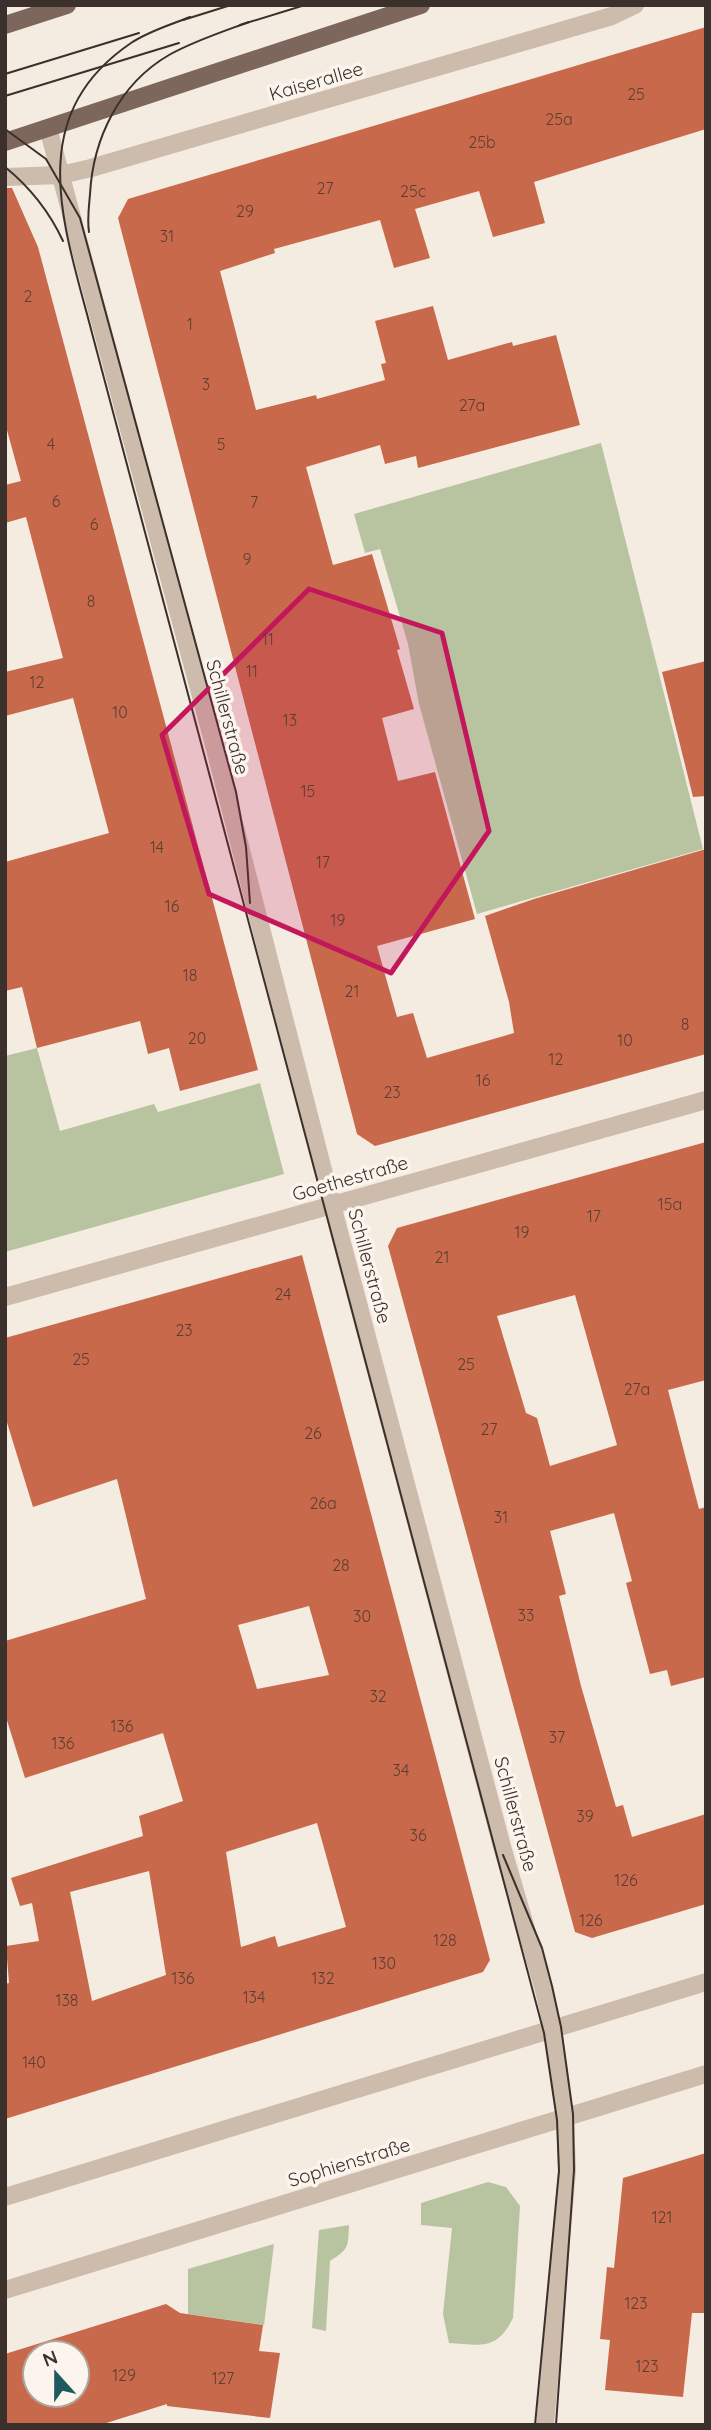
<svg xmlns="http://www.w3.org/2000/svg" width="711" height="2430" font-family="Quicksand,sans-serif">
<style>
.green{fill:#b8c4a0}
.building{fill:#c8694b;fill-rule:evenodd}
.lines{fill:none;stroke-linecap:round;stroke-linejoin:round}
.minor{stroke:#cdbbac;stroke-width:18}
.major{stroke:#7d675c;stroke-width:18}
.tram{stroke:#3b302b;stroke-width:2}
.marked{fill:#c2185b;fill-opacity:0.2;stroke:#c2185b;stroke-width:5;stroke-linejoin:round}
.labels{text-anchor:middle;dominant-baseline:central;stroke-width:7;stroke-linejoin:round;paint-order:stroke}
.number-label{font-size:16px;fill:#5e3e33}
.street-label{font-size:19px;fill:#3b302b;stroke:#fbf5ee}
</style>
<rect width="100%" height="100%" fill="#f4ebe1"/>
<g class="green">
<path d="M601 443 703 849 477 914 419 704 408 644 380 549 365 553 354 514Z"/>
<path d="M37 1048 60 1131 154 1104 158 1112 260 1083 284 1174 5 1252V1056Z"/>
<path d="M488 2182 506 2187 520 2206 513 2318C497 2351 480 2345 449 2343L443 2314 452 2228 421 2225V2203Z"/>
<path d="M349 2225C348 2247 349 2249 330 2261L326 2331 312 2328 319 2230Z"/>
<path d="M274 2244 264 2325 188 2314V2269Z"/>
</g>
<g class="building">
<path d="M706 27V129L534 182 545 223 493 237 479 191 415 209 430 258 394 268 380 220 274 249 275 253 220 271 256 410 316 395 317 399 385 380 381 364 386 363 375 321 433 306 448 360 512 342 513 346 556 335 580 425 418 468 416 456 385 464 380 445 306 467 333 565 372 554 400 649 397 650 414 709 382 718 398 781 435 772 475 919 377 946 397 1017 413 1013 427 1058 514 1033 509 1002 485 916 534 899 706 849V1054L375 1146 357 1134 118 218 128 199Z"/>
<path d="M5 188H12L38 247 258 1070 180 1091 169 1048 148 1054 140 1021 37 1048 22 987 5 991V862L109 833 73 698 5 716V672L63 658 26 517 5 523V485L21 481 5 423Z"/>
<path d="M706 661V796L693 797 662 672Z"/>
<path d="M706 1142V1380L668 1390 699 1509 706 1507V1677L671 1686 667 1670 650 1674 626 1583 632 1581 614 1513 550 1531 566 1594 559 1596 581 1686 616 1807 623 1805 632 1837 706 1814V1904L592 1938 575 1932 388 1246 397 1228ZM575 1295 617 1445 550 1466 537 1418 526 1413 497 1316Z"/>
<path d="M302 1255 490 1960 483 1972 5 2119V1984L9 1983 6 1946 39 1941 32 1903 20 1906 11 1878 143 1836 139 1816 183 1801 163 1733 25 1778 5 1714V1641L146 1599 117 1479 33 1507 5 1416V1338ZM309 1606 329 1675 257 1689 238 1625ZM317 1823 346 1927 278 1947 275 1936 241 1947 226 1852ZM149 1871 166 1975 92 2001 70 1892Z"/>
<path d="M706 2153V2313H692L683 2397 605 2390 610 2340 600 2339 607 2267 614 2268 623 2178Z"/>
<path d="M166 2304 180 2313 263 2325 259 2351 280 2353 270 2418 167 2406V2404L100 2425H5V2354ZM35 2353H77V2395H35Z"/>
</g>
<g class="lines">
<g class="minor">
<path d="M48 128 213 741 332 1205 503 1850 544 1990 553 2030 565 2117 567 2170 545 2425"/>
<path d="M5 177 61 175 91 168 612 16 635 5"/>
<path d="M5 1297 706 1100"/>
<path d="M5 2197 706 1982"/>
<path d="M5 2290 706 2074"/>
</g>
<g class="major">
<path d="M5 25 67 5"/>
<path d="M5 142 421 5"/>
</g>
<g class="tram">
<path d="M190 17C170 25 149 31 131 43 21 118 65 228 92 333L544 2033 557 2120 559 2171 535 2425"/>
<path d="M183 20 231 5"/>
<path d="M240 25 305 5"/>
<path d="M5 74 139 33"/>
<path d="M5 96 179 43"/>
<path d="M5 129 46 159 80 218 236 792 246 847 250 903"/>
<path d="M5 167C31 188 49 211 63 241"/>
<path d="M89 232C87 220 89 207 90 194 93 139 119 84 169 55 194 41 222 32 249 22"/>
<path d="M503 1855 542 1948 552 1986 561 2027 573 2114 574 2170 556 2425"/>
</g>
</g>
<path class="marked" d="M309 589 442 633 489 831 391 973 209 894 162 735Z"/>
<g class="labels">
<g class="number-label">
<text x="636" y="94">25</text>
<text x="559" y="119">25a</text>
<text x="482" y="142">25b</text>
<text x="325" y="188">27</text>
<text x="413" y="191">25c</text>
<text x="245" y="211">29</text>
<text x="167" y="236">31</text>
<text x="28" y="296">2</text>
<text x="190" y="324">1</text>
<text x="206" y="384">3</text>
<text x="472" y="405">27a</text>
<text x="51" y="444">4</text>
<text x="221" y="444">5</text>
<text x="56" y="501">6</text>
<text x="254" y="502">7</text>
<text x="94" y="524">6</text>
<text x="247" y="559">9</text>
<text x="91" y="601">8</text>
<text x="268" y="639">11</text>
<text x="252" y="671">11</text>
<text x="37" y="682">12</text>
<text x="120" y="712">10</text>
<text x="290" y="720">13</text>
<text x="308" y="791">15</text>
<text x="157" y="847">14</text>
<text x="323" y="862">17</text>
<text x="172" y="906">16</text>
<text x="338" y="920">19</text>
<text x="190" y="975">18</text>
<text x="352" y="991">21</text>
<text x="685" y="1024">8</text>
<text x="197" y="1038">20</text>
<text x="625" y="1040">10</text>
<text x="556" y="1059">12</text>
<text x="483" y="1080">16</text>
<text x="392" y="1092">23</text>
<text x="670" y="1204">15a</text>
<text x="594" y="1216">17</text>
<text x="522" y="1232">19</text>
<text x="442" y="1257">21</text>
<text x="283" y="1294">24</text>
<text x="184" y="1330">23</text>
<text x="81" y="1359">25</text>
<text x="466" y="1364">25</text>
<text x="637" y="1389">27a</text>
<text x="489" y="1429">27</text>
<text x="313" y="1433">26</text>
<text x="323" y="1503">26a</text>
<text x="501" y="1517">31</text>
<text x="341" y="1565">28</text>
<text x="526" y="1615">33</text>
<text x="362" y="1616">30</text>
<text x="378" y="1696">32</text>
<text x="122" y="1726">136</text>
<text x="557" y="1737">37</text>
<text x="63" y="1743">136</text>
<text x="401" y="1770">34</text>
<text x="585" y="1816">39</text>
<text x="418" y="1835">36</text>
<text x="626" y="1880">126</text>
<text x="591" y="1920">126</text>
<text x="445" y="1940">128</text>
<text x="384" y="1963">130</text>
<text x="183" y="1978">136</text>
<text x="323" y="1978">132</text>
<text x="254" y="1997">134</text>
<text x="67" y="2000">138</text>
<text x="34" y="2062">140</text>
<text x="662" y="2217">121</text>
<text x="636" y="2303">123</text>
<text x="647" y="2366">123</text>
<text x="124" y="2375">129</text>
<text x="223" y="2378">127</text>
</g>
<g class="street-label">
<text transform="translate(316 81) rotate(-16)">Kaiserallee</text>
<text transform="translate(228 717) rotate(75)">Schillerstraße</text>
<text transform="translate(350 1178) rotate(-16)">Goethestraße</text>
<text transform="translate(370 1266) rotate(75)">Schillerstraße</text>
<text transform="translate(516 1814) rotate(75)">Schillerstraße</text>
<text transform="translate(349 2162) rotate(-17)">Sophienstraße</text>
</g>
</g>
<rect width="711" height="2430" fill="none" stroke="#3b302b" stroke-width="14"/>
<g transform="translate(56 2374) rotate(339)"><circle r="33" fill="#fbf5ee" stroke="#aea6a0" stroke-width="2"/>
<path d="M0-5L12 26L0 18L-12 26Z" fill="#1f5a5e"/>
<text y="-10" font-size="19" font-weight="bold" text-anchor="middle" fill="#3b302b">N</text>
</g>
</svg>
